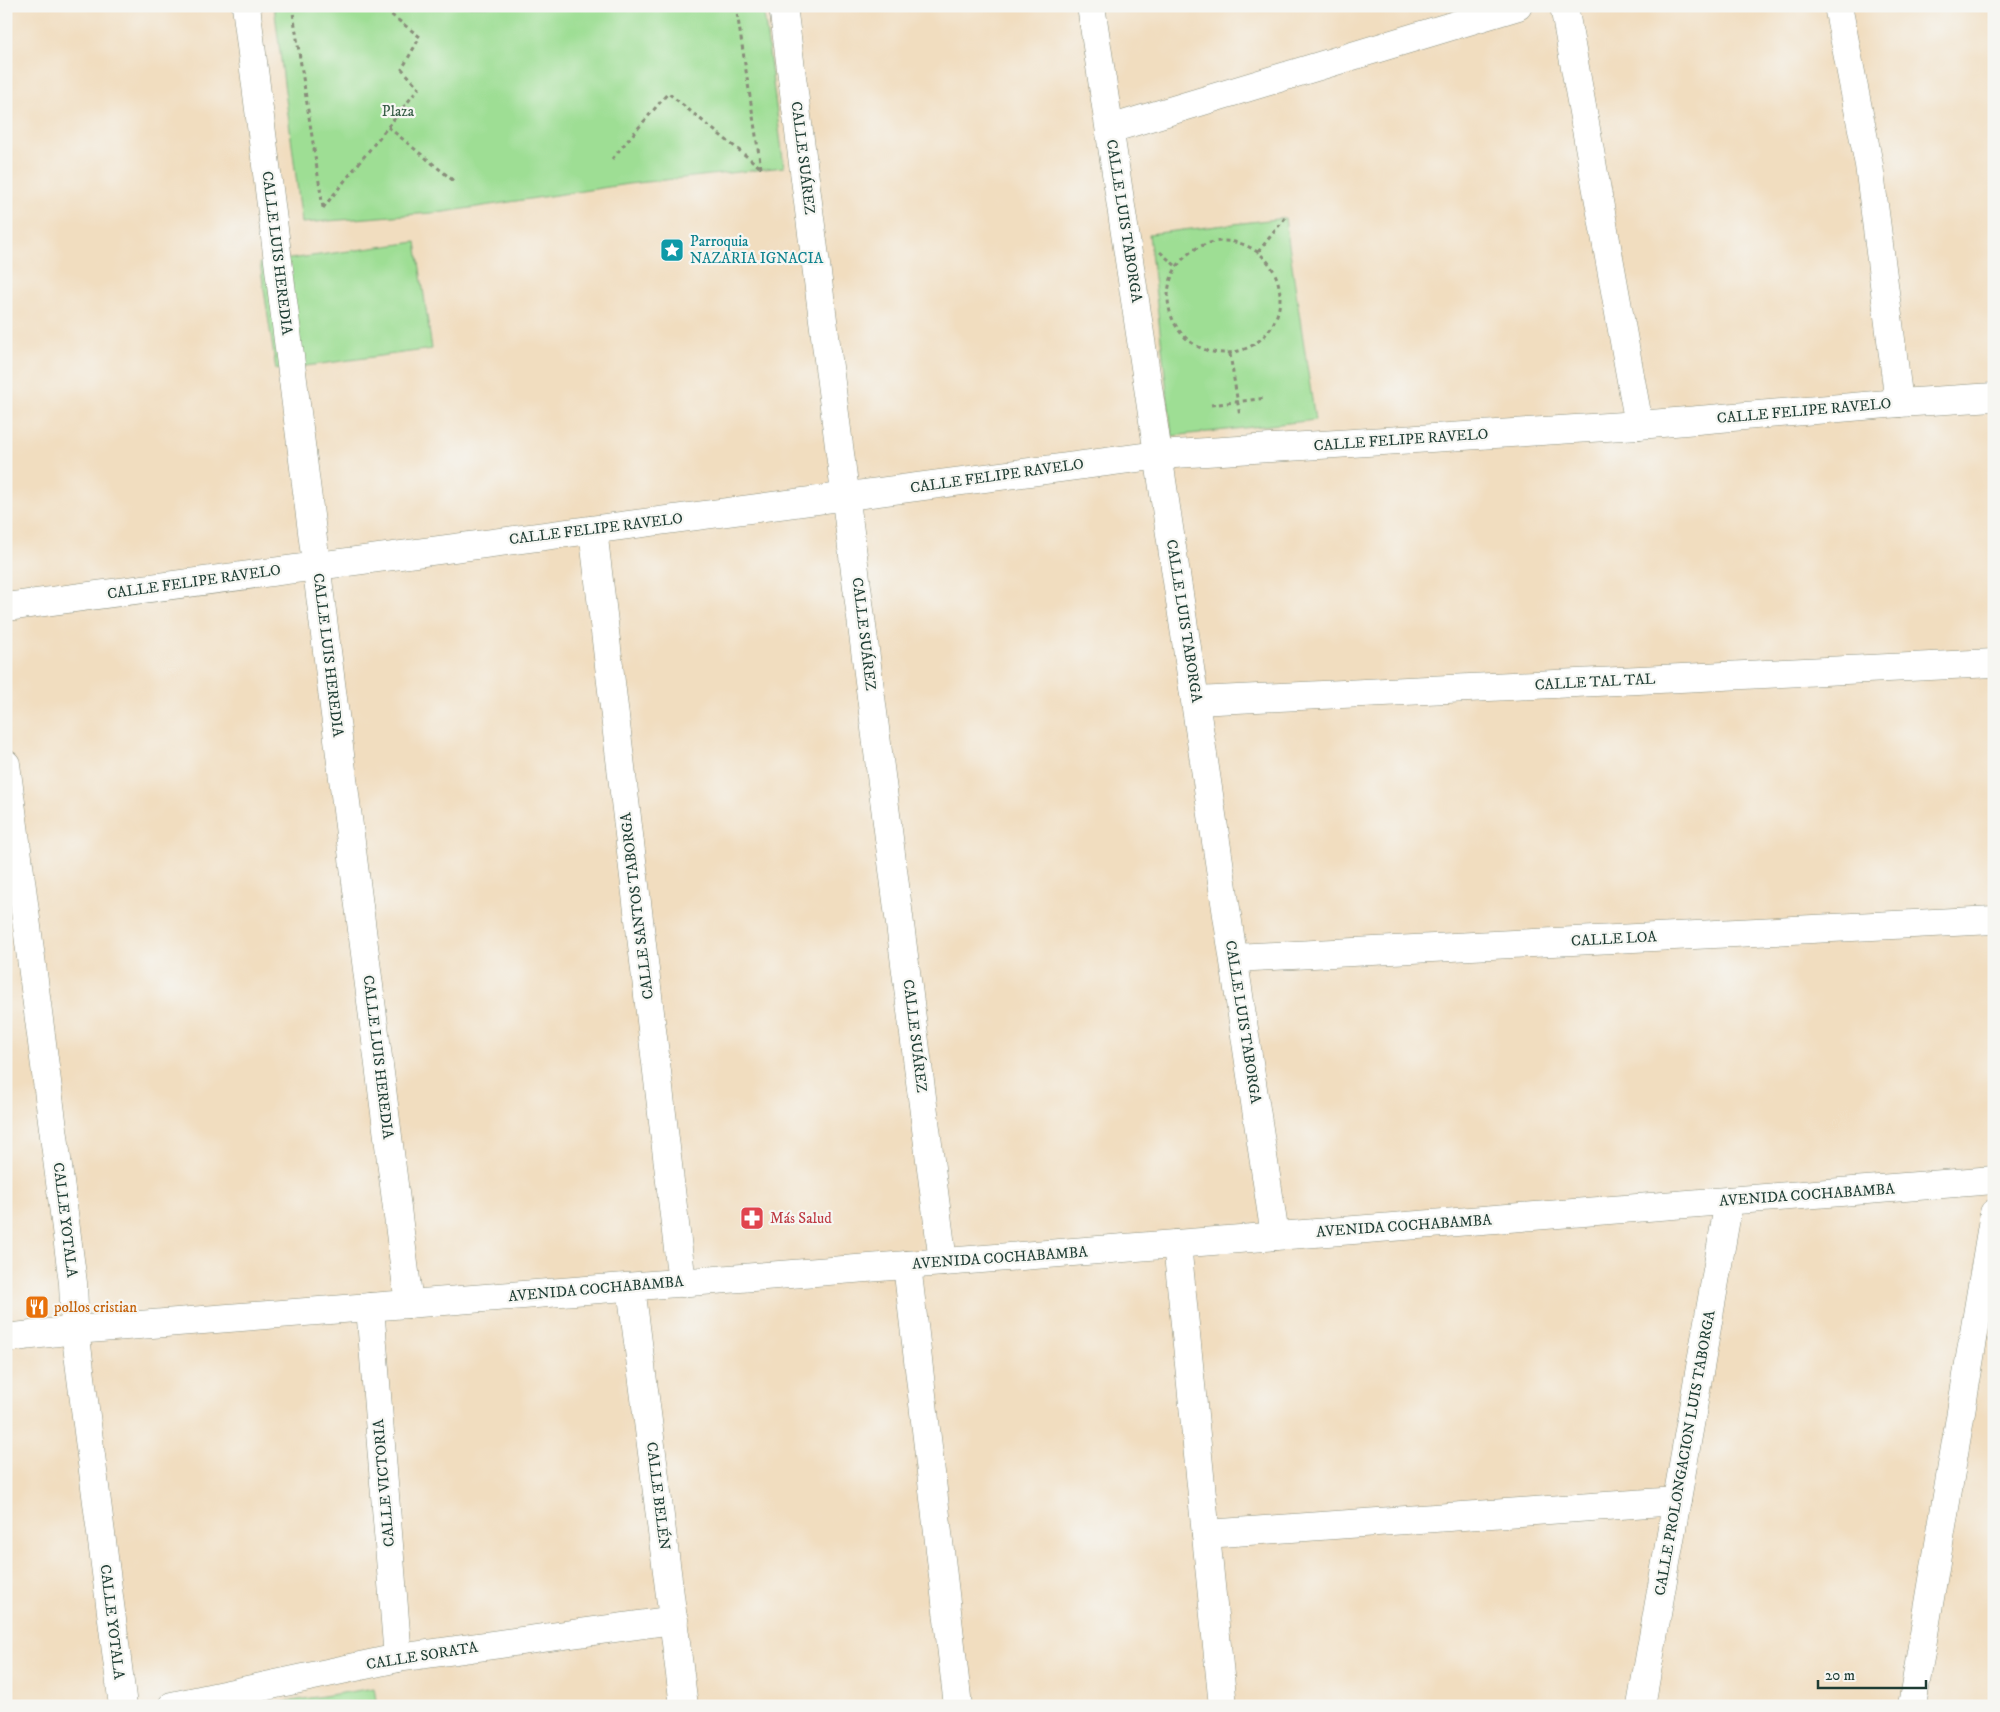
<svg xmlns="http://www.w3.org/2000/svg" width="2000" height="1712" font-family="'IM FELL DW Pica',serif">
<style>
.green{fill:#9ede94;stroke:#5e8e64}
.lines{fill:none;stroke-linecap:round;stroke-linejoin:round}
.minor-casing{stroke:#888d7a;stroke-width:29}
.major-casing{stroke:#888d7a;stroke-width:29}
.path{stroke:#888d7a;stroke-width:3;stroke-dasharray:4 4;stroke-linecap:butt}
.minor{stroke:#fff;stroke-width:28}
.major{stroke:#fff;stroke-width:28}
.labels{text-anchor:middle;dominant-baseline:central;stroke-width:4.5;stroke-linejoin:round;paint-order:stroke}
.park-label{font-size:15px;fill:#385d47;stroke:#f6f6f2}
.street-label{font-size:15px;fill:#1f3d34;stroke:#f6f6f2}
.culture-label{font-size:15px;fill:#0d838f;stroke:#f6f6f2;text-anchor:start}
.health-label{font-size:15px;fill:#be3a42;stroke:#f6f6f2;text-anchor:start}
.food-label{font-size:15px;fill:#c56008;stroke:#f6f6f2;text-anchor:start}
</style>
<rect width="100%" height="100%" fill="#f6f6f2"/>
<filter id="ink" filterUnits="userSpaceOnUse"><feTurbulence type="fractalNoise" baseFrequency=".02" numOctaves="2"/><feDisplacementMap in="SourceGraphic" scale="10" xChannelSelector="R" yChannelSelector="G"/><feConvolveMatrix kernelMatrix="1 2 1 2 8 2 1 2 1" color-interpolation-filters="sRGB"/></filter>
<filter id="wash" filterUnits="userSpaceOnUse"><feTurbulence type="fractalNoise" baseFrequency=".0096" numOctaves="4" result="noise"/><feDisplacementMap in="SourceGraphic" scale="20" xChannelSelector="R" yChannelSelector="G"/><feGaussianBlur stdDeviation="1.12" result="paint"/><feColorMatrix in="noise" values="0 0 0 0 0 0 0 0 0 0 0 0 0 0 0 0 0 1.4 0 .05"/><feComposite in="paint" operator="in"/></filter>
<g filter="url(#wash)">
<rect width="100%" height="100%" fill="#f1ddbf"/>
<g class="green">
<path d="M274 6H763L784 167 628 184 444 212 302 223Z"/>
<path d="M1285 218 1315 420 1172 436 1149 234Z"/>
<path d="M416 242 432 349 276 370 260 263Z"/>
<path d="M374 1688 377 1706H280L279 1703Z"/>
</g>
</g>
<g filter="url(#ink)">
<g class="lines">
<g class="minor-casing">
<g id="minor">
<path d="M246 6 409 1304"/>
<path d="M783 6 943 1262"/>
<path d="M1091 6 1275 1236"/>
<path d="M1564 6 1639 425"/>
<path d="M1838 6 1869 165 1899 403"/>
<path d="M1110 129 1518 6"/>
<path d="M593 530 682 1283"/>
<path d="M6 607 1159 455 1639 425 1899 403 1994 397"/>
<path d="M1196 701 1994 663"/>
<path d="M6 764 73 1283 75 1330 123 1706"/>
<path d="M1234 958 1994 920"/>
<path d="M1177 1244 1223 1706"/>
<path d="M907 1265 958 1706"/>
<path d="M631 1287 684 1706"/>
<path d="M370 1307 398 1658"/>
<path d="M1206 1534 1677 1501"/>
<path d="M172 1706 398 1658 674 1620"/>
<path d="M1641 1706 1729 1201"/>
<path d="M1912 1706 1994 1213"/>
</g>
</g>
<g class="major-casing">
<path id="major" d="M6 1338 75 1330 1994 1180"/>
</g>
<g class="path">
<path d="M292 6 323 208"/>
<path d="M736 6 761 168"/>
<path d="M388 127 455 182"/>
<path d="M612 159 668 93 761 168"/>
<path d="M323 208 419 88 402 69 420 37 380 6"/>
<circle cx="1224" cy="297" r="56"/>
<path d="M1160 252 1177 267"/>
<path d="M1258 252 1285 218"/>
<path d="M1230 354 1240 417"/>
<path d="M1211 405 1266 398"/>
</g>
<use href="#minor" class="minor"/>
<use href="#major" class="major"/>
</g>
</g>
<defs>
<g id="sight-square" transform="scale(1.25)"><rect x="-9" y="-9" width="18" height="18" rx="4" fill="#0f9aa8" stroke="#f6f6f2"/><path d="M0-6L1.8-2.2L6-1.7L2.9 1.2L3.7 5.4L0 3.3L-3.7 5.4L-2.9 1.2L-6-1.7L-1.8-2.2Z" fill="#fff"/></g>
<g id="pharmacy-square" transform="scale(1.25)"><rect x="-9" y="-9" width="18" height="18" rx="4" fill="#e0444e" stroke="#f6f6f2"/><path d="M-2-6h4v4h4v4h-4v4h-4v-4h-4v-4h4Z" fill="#fff"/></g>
<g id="restaurant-square" transform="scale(1.25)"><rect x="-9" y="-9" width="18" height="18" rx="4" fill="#e8710a" stroke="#f6f6f2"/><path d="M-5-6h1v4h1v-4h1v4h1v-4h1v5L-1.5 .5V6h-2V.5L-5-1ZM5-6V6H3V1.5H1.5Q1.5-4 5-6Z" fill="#fff"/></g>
</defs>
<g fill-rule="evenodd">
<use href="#sight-square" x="672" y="250"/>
<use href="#pharmacy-square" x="752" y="1218"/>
<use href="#restaurant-square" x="37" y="1307"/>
</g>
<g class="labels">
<g class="park-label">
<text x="398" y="111">Plaza</text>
</g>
<g class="street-label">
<text transform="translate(803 158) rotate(83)">CALLE SUÁREZ</text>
<text transform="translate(1124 221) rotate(81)">CALLE LUIS TABORGA</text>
<text transform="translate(277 253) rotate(83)">CALLE LUIS HEREDIA</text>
<text transform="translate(1804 411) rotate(-5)">CALLE FELIPE RAVELO</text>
<text transform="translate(1401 440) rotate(-4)">CALLE FELIPE RAVELO</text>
<text transform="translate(997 476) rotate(-8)">CALLE FELIPE RAVELO</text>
<text transform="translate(596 529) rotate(-7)">CALLE FELIPE RAVELO</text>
<text transform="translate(194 582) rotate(-8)">CALLE FELIPE RAVELO</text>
<text transform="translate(1184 621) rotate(81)">CALLE LUIS TABORGA</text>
<text transform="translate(864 634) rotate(83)">CALLE SUÁREZ</text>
<text transform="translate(328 655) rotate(83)">CALLE LUIS HEREDIA</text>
<text transform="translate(1595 682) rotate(-3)">CALLE TAL TAL</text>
<text transform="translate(637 906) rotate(-97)">CALLE SANTOS TABORGA</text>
<text transform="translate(1614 939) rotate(-3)">CALLE LOA</text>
<text transform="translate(1243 1022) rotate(81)">CALLE LUIS TABORGA</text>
<text transform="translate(915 1036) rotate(83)">CALLE SUÁREZ</text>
<text transform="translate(378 1057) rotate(83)">CALLE LUIS HEREDIA</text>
<text transform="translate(1807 1195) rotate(-4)">AVENIDA COCHABAMBA</text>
<text transform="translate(65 1220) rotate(83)">CALLE YOTALA</text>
<text transform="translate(1404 1226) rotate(-4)">AVENIDA COCHABAMBA</text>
<text transform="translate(1000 1258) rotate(-4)">AVENIDA COCHABAMBA</text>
<text transform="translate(596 1289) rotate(-5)">AVENIDA COCHABAMBA</text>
<text transform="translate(1685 1453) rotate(-80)">CALLE PROLONGACION LUIS TABORGA</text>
<text transform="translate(384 1483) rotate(-95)">CALLE VICTORIA</text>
<text transform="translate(658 1496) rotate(83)">CALLE BELÉN</text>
<text transform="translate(112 1622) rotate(83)">CALLE YOTALA</text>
<text transform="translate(422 1656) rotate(-9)">CALLE SORATA</text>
</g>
<g class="culture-label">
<text x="690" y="241">Parroquia<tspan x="690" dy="17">NAZARIA IGNACIA</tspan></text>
</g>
<g class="health-label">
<text x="770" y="1218">Más Salud</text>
</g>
<g class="food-label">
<text x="54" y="1307">pollos cristian</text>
</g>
</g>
<rect width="2000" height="1712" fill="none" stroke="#f6f6f2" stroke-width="25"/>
<path d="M1818 1680v8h108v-8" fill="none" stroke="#1f3d34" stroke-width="2.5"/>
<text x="1825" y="1680" font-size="15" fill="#1f3d34" stroke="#f6f6f2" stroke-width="4" paint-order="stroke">20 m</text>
</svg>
